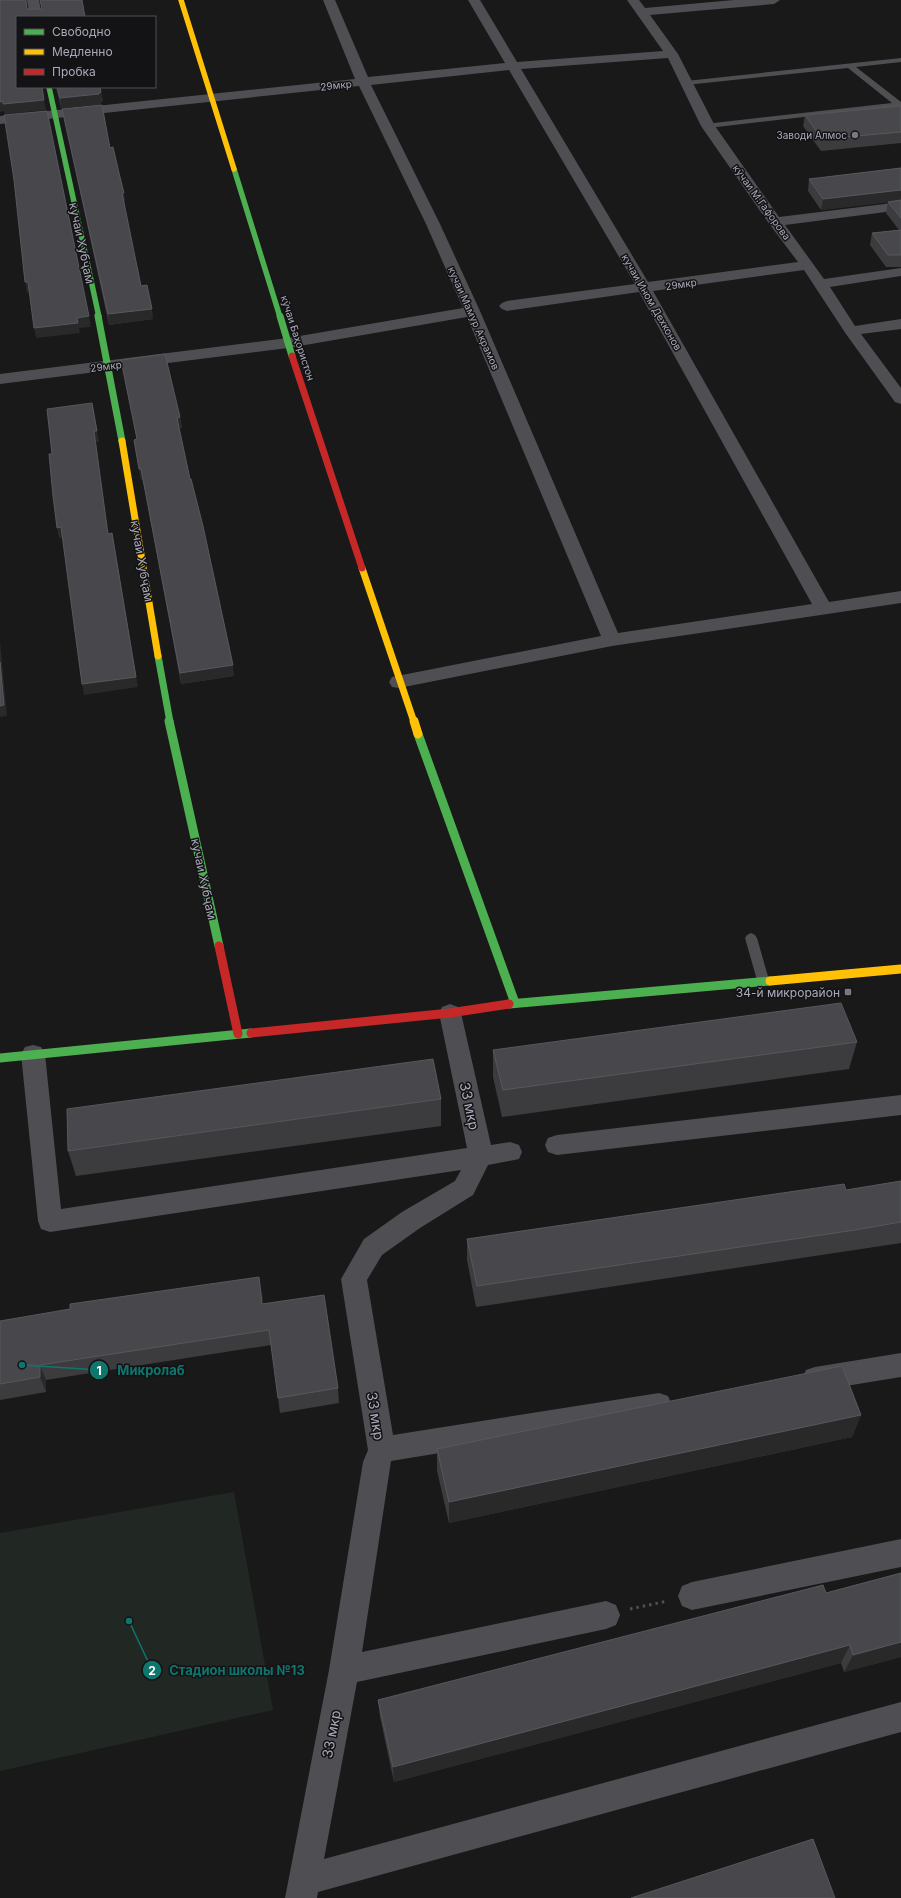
<svg xmlns="http://www.w3.org/2000/svg" width="901" height="1898" font-family="Inter,sans-serif">
<style>
.green{fill:#212823}
.lines{fill:none;stroke-linecap:round;stroke-linejoin:round}
.path{stroke:#505054;stroke-width:3;stroke-dasharray:2.5 4;stroke-linecap:butt}
.lane{fill:#4f4f53;fill-rule:evenodd}
.street{fill:#4f4f53;fill-rule:evenodd}
.fast-far2{stroke:#4caf50;stroke-width:5.5}
.fast-far1{stroke:#4caf50;stroke-width:7}
.fast{stroke:#4caf50;stroke-width:9}
.slow-far2{stroke:#ffc107;stroke-width:5.5}
.slow-far1{stroke:#ffc107;stroke-width:7}
.slow{stroke:#ffc107;stroke-width:9}
.jam-far1{stroke:#c62828;stroke-width:7}
.jam{stroke:#c62828;stroke-width:9}
.wall{fill:#3c3c3e}
.shaded-wall{fill:#29292a}
.building{fill:#48484c;stroke:#57585d}
.poi-dot{fill:#777882;stroke:#131315;stroke-width:1.5}
.labels{text-anchor:middle;dominant-baseline:central;stroke-width:3;stroke-linejoin:round;paint-order:stroke}
.far-street-label{font-size:10px;fill:#aaabba;stroke:#131315}
.far-poi-label{font-size:10px;fill:#aaabba;stroke:#131315;text-anchor:end}
.street-label{font-size:12px;fill:#aaabba;stroke:#131315}
.poi-label{font-size:12px;fill:#aaabba;stroke:#131315;text-anchor:end}
.near-street-label{font-size:14px;fill:#aaabba;stroke:#131315}
.leader{fill:none;stroke:#0f766e;stroke-width:1.5}
.callout-dot{fill:#0f766e;stroke:#131315;stroke-width:1.5}
.mark-label{font-size:12px;text-anchor:middle;font-weight:bold;fill:#fff}
.callout-label{font-size:13px;text-anchor:middle;font-weight:bold;fill:#0f766e;stroke:#131315;stroke-width:3;stroke-linejoin:round;paint-order:stroke}
</style>
<rect width="100%" height="100%" fill="#191919"/>
<path class="green" d="M234 1492 273 1710 0 1771V1533Z"/>
<g class="lines">
<path class="path" d="M630 1609 668 1601"/>
<g class="lane">
<path d="M901 58V62L856 67 901 102V106L708 128H705V124L892 103 848 68 686 85 682 83 686 81Z"/>
<path d="M751 933 755 935 757 938 769 980 767 983 763 985 759 983 757 980 745 938 747 935Z"/>
</g>
<g class="street">
<path d="M27 0H39L42 17H30Z"/>
<path d="M323 0H335L368 77 505 63 468 0H480L517 62 663 51 627 0H639L645 8 734 0H780L774 4 650 15 678 54 715 126 779 217 901 202V210L785 225 824 279 901 268V276L830 287 855 326 901 319V329L861 334 901 388V404L895 402 846 334 804 270 653 291 829 602 901 591V603L612 646 399 688 392 687 389 682 392 677 601 636 467 317 288 348 0 384V374L288 338 463 308 426 224 359 86 0 124V116L355 79ZM668 58 701 126 770 225 798 262 648 282 521 69ZM509 70 635 284 507 301 502 303 499 306 502 309 507 311 639 292 812 604 618 633 480 311 440 224 371 85Z"/>
<path d="M450 1004 458 1007 461 1013 491 1145 510 1142 519 1145 522 1152 519 1159 488 1165 473 1195 420 1228 382 1255 367 1280 393 1435 659 1393 668 1396 672 1405 668 1414 659 1417 391 1461 362 1652 606 1601 616 1605 620 1615 616 1625 606 1629 357 1682 324 1859 901 1702V1732L318 1892 317 1898H285L329 1670 363 1462 368 1450 341 1279 364 1239 402 1212 455 1181 461 1170 50 1232 41 1229 38 1221 21 1054 25 1047 33 1045 41 1047 45 1054 61 1209 467 1148 439 1013 442 1007Z"/>
<path d="M901 1095V1115L557 1155 548 1152 545 1145 548 1138 557 1135Z"/>
<path d="M901 1353V1377L815 1391 806 1388 802 1379 806 1370 815 1367Z"/>
<path d="M901 1539V1567L692 1610 682 1606 678 1596 682 1586 692 1582Z"/>
</g>
<g class="fast-far2">
<path d="M49 87 99 317"/>
<path d="M234 169 280 317"/>
</g>
<g class="fast-far1">
<path d="M98 316 122 441"/>
<path d="M280 316 292 356"/>
<path d="M158 656 170 722"/>
</g>
<g class="fast">
<path d="M169 721 219 946"/>
<path d="M418 734 515 1003"/>
<path d="M509 1004 770 981"/>
<path d="M0 1058 251 1033"/>
</g>
<path class="slow-far2" d="M181 0 234 169"/>
<g class="slow-far1">
<path d="M122 441 158 656"/>
<path d="M362 568 414 722"/>
</g>
<g class="slow">
<path d="M414 721 418 734"/>
<path d="M770 981 901 969"/>
</g>
<path class="jam-far1" d="M292 356 362 568"/>
<g class="jam">
<path d="M219 946 238 1034"/>
<path d="M251 1033 450 1013 509 1004"/>
</g>
</g>
<g class="wall">
<path d="M56 87H100L103 102H101V104L61 108Z"/>
<path d="M901 106V143L821 151 803 126 805 115Z"/>
<path d="M62 109 110 148 124 193 125 203H124L141 286 153 319 109 325Z"/>
<path d="M901 168V267H886L870 245 872 233 899 230 886 213 888 202 821 210 808 191 809 179Z"/>
<path d="M121 360 180 417 182 428H179L190 479 234 676 181 684 143 480H141L134 440H137Z"/>
<path d="M857 1042 849 1069 502 1117 493 1077V1050Z"/>
<path d="M441 1099V1126L76 1176 68 1151Z"/>
<path d="M901 1181V1243L848 1251 476 1307 467 1260V1239L846 1190Z"/>
<path d="M262 1292 263 1304 338 1388 339 1403 280 1413 278 1398 271 1345 46 1380V1392L0 1400V1321Z"/>
<path d="M861 1415 852 1437 449 1523 437 1471V1449Z"/>
<path d="M901 1573V1657L844 1672 841 1663 394 1782 380 1717 378 1700 826 1593Z"/>
</g>
<g class="shaded-wall">
<path d="M101 92 103 102H101V104L61 108 60 98Z"/>
<path d="M44 100 46 110 5 114 4 111 0 112V102Z"/>
<path d="M901 190V201L821 210 823 199Z"/>
<path d="M122 193H124L125 203 123 204Z"/>
<path d="M25 282H28L30 292 27 293Z"/>
<path d="M152 309 153 319 109 325 108 314Z"/>
<path d="M89 316 91 327 79 328 80 333 36 338 34 328 77 318Z"/>
<path d="M92 403 99 442H95L110 544 94 431Z"/>
<path d="M180 417 182 428H179L177 418Z"/>
<path d="M139 469H141L143 480H141Z"/>
<path d="M61 527 63 538H59L57 528Z"/>
<path d="M114 544 138 687 84 695 82 684Z"/>
<path d="M0 641 7 716 0 717Z"/>
<path d="M233 665 234 676 181 684 180 673Z"/>
<path d="M259 1277 262 1292 265 1320 262 1304Z"/>
<path d="M40 1365 46 1380V1392L40 1377Z"/>
<path d="M861 1415 852 1437 449 1523V1502Z"/>
<path d="M901 1642V1657L844 1672 853 1655Z"/>
<path d="M850 1645 841 1663 394 1782 393 1767Z"/>
</g>
<g class="building">
<path d="M0 0H26L27 9H42L40 0H82L85 17H17V87H42L44 100 3 104V101L0 102Z"/>
<path d="M57 87H100L101 92 99 93V94L60 98Z"/>
<path d="M102 105 110 148 113 147 119 173 124 193H122L141 286 147 285 152 309 108 314 62 109Z"/>
<path d="M901 106V132L822 139 805 115Z"/>
<path d="M47 111 89 316 77 318 78 323 34 328 28 282H25L14 180 4 115Z"/>
<path d="M901 168V190L823 199 809 179Z"/>
<path d="M901 200V218L888 202Z"/>
<path d="M901 230V255H888L872 233Z"/>
<path d="M165 354 180 417 177 418 190 479H191L203 526 233 665 180 673 141 469H139L134 440 137 439 121 360Z"/>
<path d="M92 403 97 431H94L108 534 112 533 136 677 82 684 61 527 57 528 53 496 49 454H52L47 409Z"/>
<path d="M0 662 4 705 0 706Z"/>
<path d="M841 1003 857 1042 503 1090 493 1050Z"/>
<path d="M433 1059 441 1099 68 1151 67 1109Z"/>
<path d="M901 1181V1222L855 1230 477 1286 467 1239 844 1184 846 1190Z"/>
<path d="M259 1277 262 1304 324 1295 338 1388 278 1398 269 1330 40 1365V1377L0 1384V1321L70 1309V1304Z"/>
<path d="M842 1366 861 1415 449 1502 437 1449Z"/>
<path d="M901 1573V1642L853 1655 850 1645 393 1767 378 1700 823 1585 826 1593Z"/>
<path d="M813 1839 835 1898H631Z"/>
</g>
<g class="poi-dot">
<circle cx="855" cy="135" r="4"/>
<rect x="844" y="988" width="8" height="8" rx="2"/>
</g>
<g class="labels">
<g class="far-street-label">
<text transform="translate(336 85) rotate(-6)">29мкр</text>
<text transform="translate(762 202) rotate(54)">кӯчаи М.Гафорова</text>
<text transform="translate(681 284) rotate(-8)">29мкр</text>
<text transform="translate(652 302) rotate(60)">кучаи Ином Дехконов</text>
<text transform="translate(474 318) rotate(66)">кучаи Мамур Акрамов</text>
<text transform="translate(298 338) rotate(72)">кӯчаи Баҳористон</text>
<text transform="translate(106 366) rotate(-7)">29мкр</text>
</g>
<g class="far-poi-label">
<text x="847" y="135">Заводи Алмос</text>
</g>
<g class="street-label">
<text transform="translate(82 243) rotate(78)">кучаи Хубҷам</text>
<text transform="translate(142 561) rotate(80)">кучаи Хубҷам</text>
<text transform="translate(204 879) rotate(78)">кучаи Хубҷам</text>
</g>
<g class="poi-label">
<text x="840" y="992">34-й микрорайон</text>
</g>
<g class="near-street-label">
<text transform="translate(470 1106) rotate(78)">33 мкр</text>
<text transform="translate(376 1416) rotate(81)">33 мкр</text>
<text transform="translate(331 1734) rotate(-79)">33 мкр</text>
</g>
</g>
<path class="leader" d="M22 1365L99 1370M129 1621L152 1670"/>
<g class="callout-dot">
<circle cx="22" cy="1365" r="4"/>
<circle cx="129" cy="1621" r="4"/>
<circle cx="99" cy="1370" r="10"/>
<circle cx="152" cy="1670" r="10"/>
</g>
<g class="mark-label">
<text x="99" y="1375">1</text>
<text x="152" y="1675">2</text>
</g>
<g class="callout-label">
<text x="151" y="1375">Микролаб</text>
<text x="237" y="1675">Стадион школы №13</text>
</g>
<rect x="16" y="16" width="140" height="72" fill="#131315" stroke="#4f5057"/>
<rect x="24" y="29" width="20" height="6" fill="#4caf50" stroke="#4f5057"/>
<text x="52" y="36" font-size="12" fill="#aaabba">Свободно</text>
<rect x="24" y="49" width="20" height="6" fill="#ffc107" stroke="#4f5057"/>
<text x="52" y="56" font-size="12" fill="#aaabba">Медленно</text>
<rect x="24" y="69" width="20" height="6" fill="#c62828" stroke="#4f5057"/>
<text x="52" y="76" font-size="12" fill="#aaabba">Пробка</text>
</svg>
